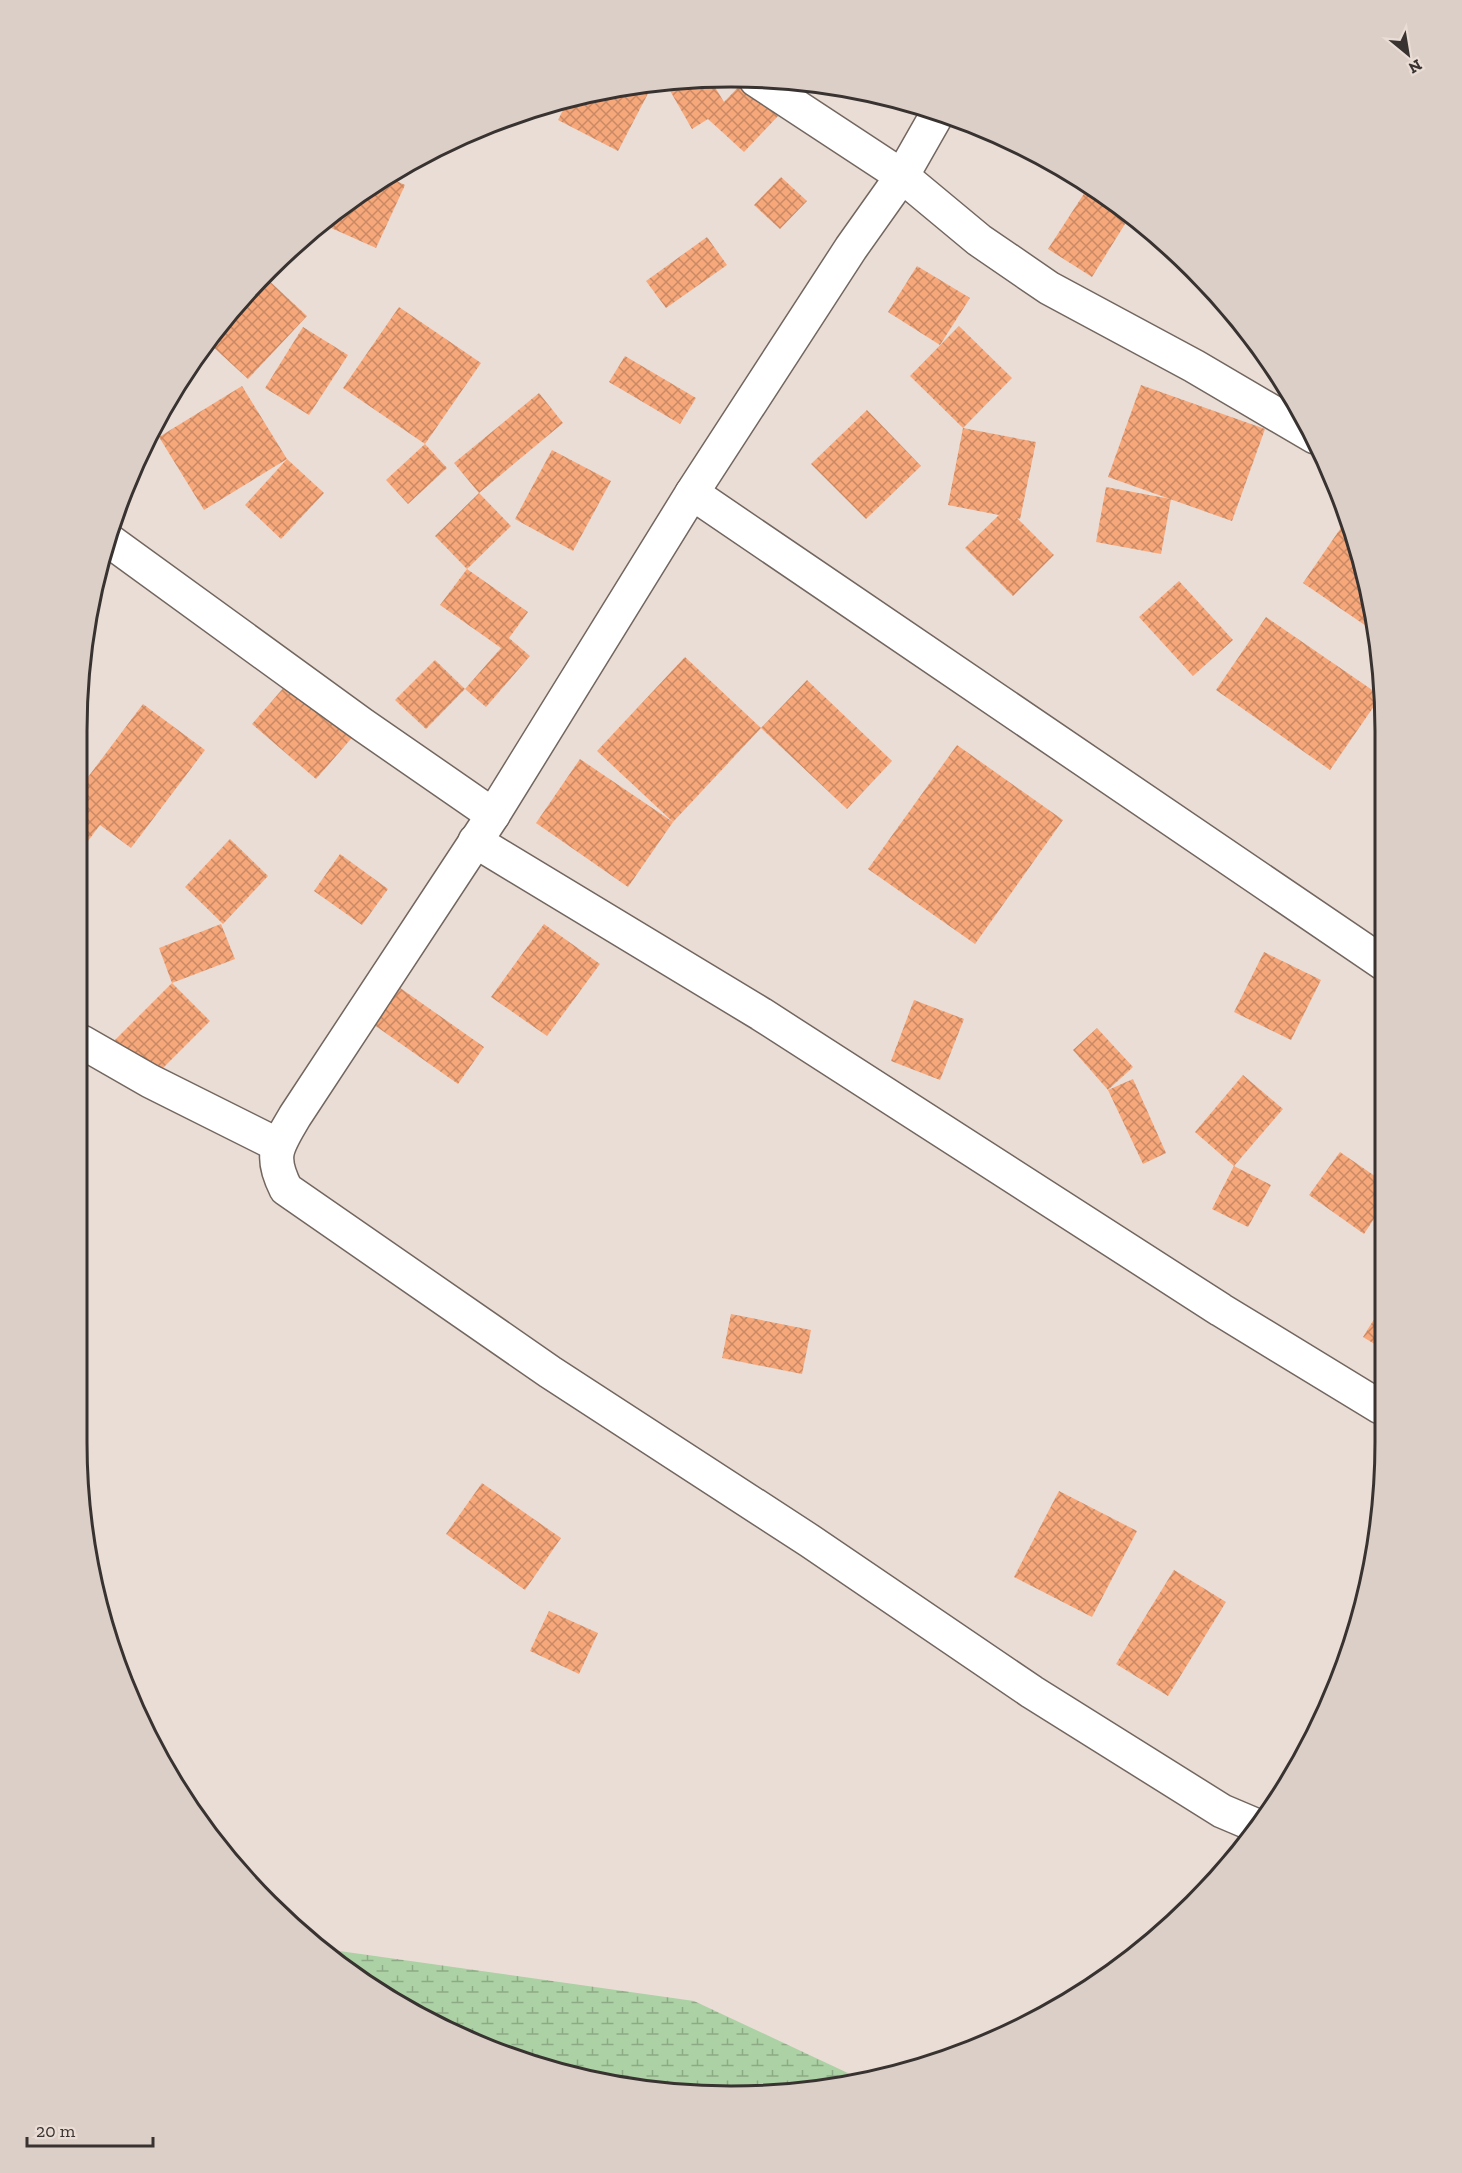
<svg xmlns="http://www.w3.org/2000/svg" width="1462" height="2173" font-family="'Zilla Slab',serif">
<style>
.wetland{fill:url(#wetland-marsh)}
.building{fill:url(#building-cross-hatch)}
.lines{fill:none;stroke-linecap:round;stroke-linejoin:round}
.minor-casing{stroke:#72665f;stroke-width:36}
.minor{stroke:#fff;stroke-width:33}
.rim{fill:none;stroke:#383330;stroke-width:3}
</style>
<defs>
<pattern id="wetland-marsh" width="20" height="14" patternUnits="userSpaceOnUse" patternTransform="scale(1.5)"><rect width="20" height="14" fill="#acd1a4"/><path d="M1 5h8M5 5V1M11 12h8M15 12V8" fill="none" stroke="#8daa86"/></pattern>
<pattern id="building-cross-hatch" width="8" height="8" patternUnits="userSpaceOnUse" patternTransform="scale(1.5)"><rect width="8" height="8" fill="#f7a87b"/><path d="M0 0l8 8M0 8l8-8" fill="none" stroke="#c98965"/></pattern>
</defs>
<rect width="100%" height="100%" fill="#eaddd5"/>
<path class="wetland" d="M318 1948 694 2001 867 2082 688 2095 603 2084 481 2047 332 1961Z"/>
<g class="building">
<path d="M689 78 710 79 724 102 743 82 779 115 744 152 708 119 692 129 665 82Z"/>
<path d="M653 84 618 151 558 120 569 98Z"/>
<path d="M1050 160 1130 216 1092 277 1048 249 1087 189Z"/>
<path d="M388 177 405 185 376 248 320 223 333 212Z"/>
<path d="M781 177 807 201 780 229 754 205Z"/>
<path d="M707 237 727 265 666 308 646 281Z"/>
<path d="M917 266 970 298 940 345 888 312Z"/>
<path d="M264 276 307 316 248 379 210 344 235 306Z"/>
<path d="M399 307 481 363 425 444 343 388Z"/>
<path d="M959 326 1012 378 963 428 910 376Z"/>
<path d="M303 327 348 355 309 415 265 388Z"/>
<path d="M625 356 696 398 680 424 609 382Z"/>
<path d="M1141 385 1265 429 1232 521 1108 477Z"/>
<path d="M242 386 287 459 204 510 159 437Z"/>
<path d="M539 393 563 423 479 493 454 463Z"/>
<path d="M867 410 921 466 866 519 811 464Z"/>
<path d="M963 428 1036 442 1020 519 1017 518 1054 555 1013 596 965 548 999 515 948 505Z"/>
<path d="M425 444 447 468 408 504 386 480Z"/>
<path d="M552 450 611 481 573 551 515 519Z"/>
<path d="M287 459 324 493 281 539 245 505Z"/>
<path d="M1106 487 1171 499 1161 554 1096 542Z"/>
<path d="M479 493 511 526 467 569 435 536Z"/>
<path d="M1347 519 1363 562 1375 632 1303 583Z"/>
<path d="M467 569 528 612 509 638 530 656 486 707 465 689 501 648 440 605Z"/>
<path d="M1179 581 1233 640 1193 676 1139 617Z"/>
<path d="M1266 617 1381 696 1330 770 1216 690Z"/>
<path d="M685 657 761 728 673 822 597 751Z"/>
<path d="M435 660 465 689 426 729 395 700Z"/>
<path d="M299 670 363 725 316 779 252 724Z"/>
<path d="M807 680 892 761 847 809 761 728Z"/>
<path d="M143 704 205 750 131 848 100 825 82 849V785Z"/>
<path d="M957 745 1063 820 975 944 868 869Z"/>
<path d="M580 759 673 822 628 887 536 823Z"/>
<path d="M230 839 268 876 223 924 185 887Z"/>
<path d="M340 854 388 889 362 925 314 891Z"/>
<path d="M221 924 235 959 172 983 159 948Z"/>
<path d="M544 924 600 964 547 1036 491 997Z"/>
<path d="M1264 952 1321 980 1291 1040 1234 1012Z"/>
<path d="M172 983 210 1021 150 1081 112 1043Z"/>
<path d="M396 985 484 1047 458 1084 370 1022Z"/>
<path d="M914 1000 964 1019 940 1080 891 1061Z"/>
<path d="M1097 1028 1133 1067 1108 1090 1073 1050Z"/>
<path d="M1243 1075 1283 1109 1234 1166 1195 1132Z"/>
<path d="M1133 1079 1166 1153 1143 1164 1108 1090Z"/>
<path d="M1340 1152 1382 1181 1381 1208 1364 1234 1309 1195Z"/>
<path d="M1234 1166 1271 1185 1248 1227 1212 1209Z"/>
<path d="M1381 1308V1348L1363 1337Z"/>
<path d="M731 1314 811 1330 802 1374 722 1358Z"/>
<path d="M482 1483 561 1538 525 1590 446 1534Z"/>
<path d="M1059 1491 1137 1531 1092 1617 1014 1577Z"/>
<path d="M1174 1570 1226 1602 1168 1696 1116 1664Z"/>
<path d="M549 1611 598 1633 579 1674 530 1651Z"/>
</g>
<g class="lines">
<g class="minor-casing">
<g id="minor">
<path d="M756 80 902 176 979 240 1049 288 1194 366 1315 437"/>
<path d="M939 111 902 176 851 248 692 493 493 815 295 1116C277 1147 269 1155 286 1189L550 1372 810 1541 1032 1692 1222 1811 1255 1825"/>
<path d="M692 493 1383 963"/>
<path d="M107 539 363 725 493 815"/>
<path d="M475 841 761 1014 1221 1310 1380 1407"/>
<path d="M82 1042 150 1081 278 1145"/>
</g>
</g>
<use href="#minor" class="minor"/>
</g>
<path d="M0 0H1462V2173H0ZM731 87H731A644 644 0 0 1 1375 731V1442A644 644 0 0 1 731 2086H731A644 644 0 0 1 87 1442V731A644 644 0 0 1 731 87Z" fill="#dccfc8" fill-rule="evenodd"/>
<path class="rim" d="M731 87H731A644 644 0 0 1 1375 731V1442A644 644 0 0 1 731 2086H731A644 644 0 0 1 87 1442V731A644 644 0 0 1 731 87Z"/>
<g transform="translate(1408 54) rotate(150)" stroke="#eaddd5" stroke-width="4.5" paint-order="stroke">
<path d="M0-4.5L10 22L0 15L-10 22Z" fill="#383330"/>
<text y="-9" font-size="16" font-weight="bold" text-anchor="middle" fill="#383330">N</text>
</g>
<path d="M27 2137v9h126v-9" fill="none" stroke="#383330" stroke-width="3"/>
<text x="36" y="2137" font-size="18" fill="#383330" stroke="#eaddd5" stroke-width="4.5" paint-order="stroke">20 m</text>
</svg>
